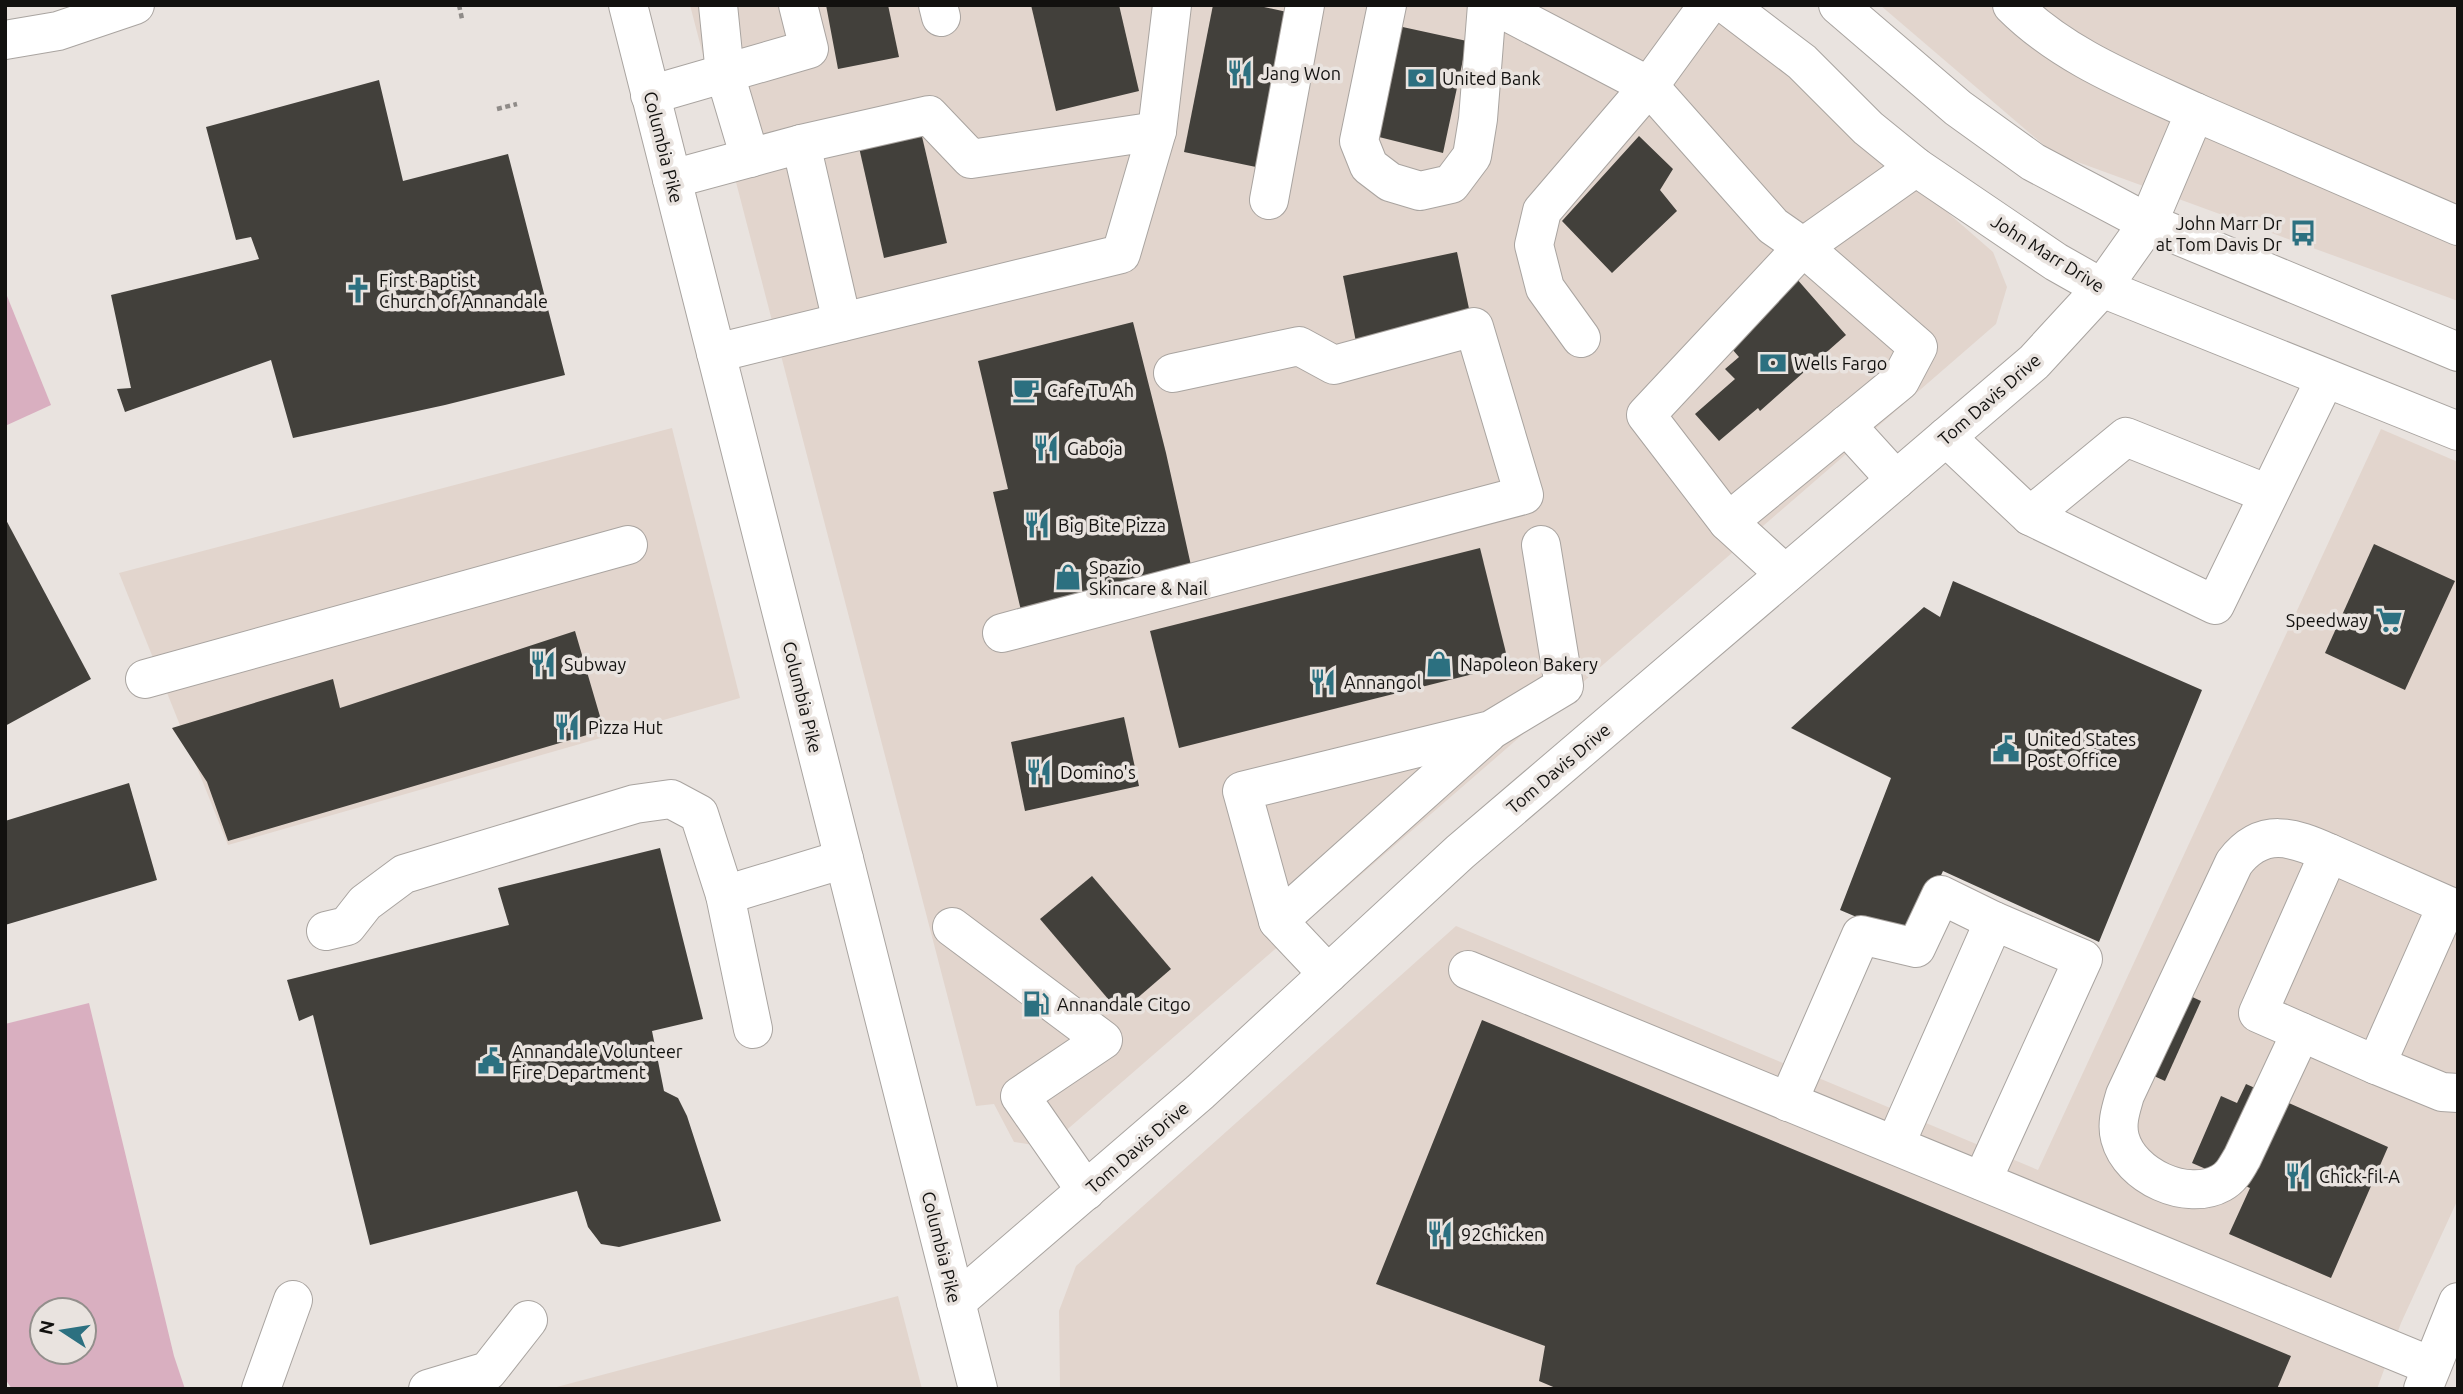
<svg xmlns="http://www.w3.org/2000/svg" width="2463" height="1394" font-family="Ubuntu,sans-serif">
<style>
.built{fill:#e2d5cd}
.green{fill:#d9afc0;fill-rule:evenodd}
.building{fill:#42403b}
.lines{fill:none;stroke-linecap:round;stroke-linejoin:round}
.minor-casing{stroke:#a9a4a0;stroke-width:40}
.major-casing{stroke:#a9a4a0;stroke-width:40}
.path{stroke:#8f8b88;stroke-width:4.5;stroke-dasharray:5 3.5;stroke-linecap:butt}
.minor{stroke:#fff;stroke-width:38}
.major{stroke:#fff;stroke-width:38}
.labels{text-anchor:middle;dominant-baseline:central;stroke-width:7;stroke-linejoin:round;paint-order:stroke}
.poi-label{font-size:18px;fill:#12110f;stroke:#e9e3df;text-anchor:start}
.street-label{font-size:18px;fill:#12110f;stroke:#e9e3df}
</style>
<rect width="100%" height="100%" fill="#e9e3df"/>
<g class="built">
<path d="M690 5H1709L1993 252 2007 287 1996 324 1047 1147 1014 1142 994 1104 976 1106Z"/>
<path d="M1880 5H2458V301L2053 153Z"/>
<path d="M672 428 740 698 228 845 119 573Z"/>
<path d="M2381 429 2458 462V1199L2401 1323 2377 1389H1060L1059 1311 1076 1266 1456 926 2038 1170Z"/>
<path d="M898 1296 922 1389H553V1388Z"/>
</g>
<g class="green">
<path d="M5 291 51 405 5 426Z"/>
<path d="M89 1003 174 1356 185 1389H12L5 1379V1024ZM42 1310H84V1352H42Z"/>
</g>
<g class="building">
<path d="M826 5H888L899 57 838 69Z"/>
<path d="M1031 5H1119L1139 91 1056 111Z"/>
<path d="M1213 5H1255L1287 12 1256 167 1184 152Z"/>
<path d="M1398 26 1467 41 1443 153 1375 136Z"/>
<path d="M379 80 403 181 508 154 565 375 445 405 293 438 271 360 125 412 117 389 131 388 111 295 259 259 251 237 236 240 206 127Z"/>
<path d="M920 128 947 243 884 258 858 143Z"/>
<path d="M1639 136 1673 169 1660 190 1677 211 1612 273 1562 221Z"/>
<path d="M1457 252 1471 318 1356 342 1343 276Z"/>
<path d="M1796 278 1846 335 1760 411 1758 408 1719 441 1695 414 1735 379 1725 369 1739 357 1725 341Z"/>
<path d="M1133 322 1166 453 1194 579 1023 619 993 492 1008 489 978 361Z"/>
<path d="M5 518 91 679 5 726Z"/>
<path d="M2374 544 2455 581 2405 690 2325 653Z"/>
<path d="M1480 548 1509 665 1179 748 1150 631Z"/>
<path d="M1953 581 2202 690 2099 942 1943 871 1911 940 1840 910 1891 778 1791 728 1924 607 1940 617Z"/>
<path d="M575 631 604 730 228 841 207 782 172 728 333 679 340 708Z"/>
<path d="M1124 717 1139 786 1025 811 1011 742Z"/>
<path d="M129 783 157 880 5 925V821Z"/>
<path d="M660 848 703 1019 652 1031 664 1091 678 1098 687 1116 721 1221 619 1247 601 1244 588 1227 577 1191 370 1245 313 1015 299 1021 287 980 509 925 498 888Z"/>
<path d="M1092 876 1171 969 1120 1013 1040 919Z"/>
<path d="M2160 982 2201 1001 2165 1081 2123 1062Z"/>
<path d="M1482 1020 2291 1356 2277 1389H1558L1539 1381 1545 1346 1376 1284Z"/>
<path d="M2246 1084 2388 1147 2331 1278 2229 1234 2250 1188 2192 1163 2221 1096 2237 1103Z"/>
</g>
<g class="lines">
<g class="minor-casing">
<g id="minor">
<path d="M718 5 725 74 750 158"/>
<path d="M938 5 941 17"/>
<path d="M1387 5 1359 141 1369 166 1390 182 1420 191 1451 184 1472 156 1478 119 1487 5"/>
<path d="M1494 5 1649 86 1773 226 1803 247 1918 347 1900 381 1728 522 1785 574"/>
<path d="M1727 5 1802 62 1868 128 1916 167 2056 262 2102 288 2458 431"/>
<path d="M1838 5 1958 108 2033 162 2148 223 2458 352"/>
<path d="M5 40 58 31 135 5"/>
<path d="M650 95 809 49 798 5"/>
<path d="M2195 112 2458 226"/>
<path d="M1157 131 1172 5"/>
<path d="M801 144 842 322"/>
<path d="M672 179 801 144 929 115 971 159 1157 131 1121 254 716 353"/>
<path d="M1269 200 1305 5"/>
<path d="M1581 338 1545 288 1534 245 1542 211 1649 86 1708 5"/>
<path d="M1846 425 1896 480"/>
<path d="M1946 437 2030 516 2215 605 2325 379"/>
<path d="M2030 516 2126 437 2268 494"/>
<path d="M1728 522 1646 415 1803 247 1916 167"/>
<path d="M1002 633 1524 495 1474 327 1334 365 1299 346 1173 373"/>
<path d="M145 679 628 545"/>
<path d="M725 895 844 859"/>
<path d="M2447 905 2376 1065 2258 1013 2329 853 2458 910"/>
<path d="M1278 921 1488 733"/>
<path d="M952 927 1103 1040 1020 1096 1086 1191"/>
<path d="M326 931 347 926 365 903 404 874 635 804 671 799 699 814 725 895 753 1029"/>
<path d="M1468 970 2431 1366"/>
<path d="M1328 974 1278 921 1242 791 1491 730 1564 686 1541 545"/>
<path d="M2301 1032 2242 1158C2236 1168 2232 1177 2221 1183 2187 1202 2130 1176 2120 1138 2116 1123 2121 1109 2125 1095L2234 863C2262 826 2293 837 2329 853"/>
<path d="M2376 1065 2442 1092 2458 1093"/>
<path d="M1788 1102 1861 935 1916 948 1941 895 1994 921"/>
<path d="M1895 1145 1994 921 2083 959 1982 1181"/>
<path d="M956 1302 1200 1092 1460 852 2034 362 2102 288 2148 223 2195 112C2130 82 2063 56 2012 5"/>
<path d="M261 1389 293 1300"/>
<path d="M428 1389 488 1371 528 1320"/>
</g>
</g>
<g class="major-casing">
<g id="major">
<path d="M628 5 978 1389"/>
<path d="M2423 1389 2458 1302"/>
</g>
</g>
<g class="path">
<path d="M459 5 462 19"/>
<path d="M497 109 517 104"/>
</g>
<use href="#minor" class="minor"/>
<use href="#major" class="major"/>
</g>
<defs>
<g id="restaurant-bare" transform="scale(2.1)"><path d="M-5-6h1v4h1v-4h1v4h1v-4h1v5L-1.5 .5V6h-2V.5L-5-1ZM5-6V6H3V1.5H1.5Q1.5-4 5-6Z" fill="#2c7080" stroke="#e9e3df" stroke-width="2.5" paint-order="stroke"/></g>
<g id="bank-bare" transform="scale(2.1)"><path d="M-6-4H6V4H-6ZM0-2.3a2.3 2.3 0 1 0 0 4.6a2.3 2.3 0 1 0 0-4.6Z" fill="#2c7080" stroke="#e9e3df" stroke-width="2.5" paint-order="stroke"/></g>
<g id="bus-bare" transform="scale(2.1)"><path d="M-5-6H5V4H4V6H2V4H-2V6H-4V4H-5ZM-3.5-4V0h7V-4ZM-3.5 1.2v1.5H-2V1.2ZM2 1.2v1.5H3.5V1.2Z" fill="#2c7080" stroke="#e9e3df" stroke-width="2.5" paint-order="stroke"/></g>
<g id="church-bare" transform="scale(2.1)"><path d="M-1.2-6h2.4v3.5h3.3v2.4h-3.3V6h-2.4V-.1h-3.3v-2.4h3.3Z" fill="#2c7080" stroke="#e9e3df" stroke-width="2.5" paint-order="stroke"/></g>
<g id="cafe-bare" transform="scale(2.1)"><path d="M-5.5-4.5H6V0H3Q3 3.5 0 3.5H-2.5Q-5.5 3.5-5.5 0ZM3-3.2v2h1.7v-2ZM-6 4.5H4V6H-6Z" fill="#2c7080" stroke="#e9e3df" stroke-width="2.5" paint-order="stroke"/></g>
<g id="shop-bare" transform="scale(2.1)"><path d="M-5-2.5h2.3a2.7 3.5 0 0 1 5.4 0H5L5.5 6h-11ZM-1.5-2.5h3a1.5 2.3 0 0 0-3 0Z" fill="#2c7080" stroke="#e9e3df" stroke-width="2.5" paint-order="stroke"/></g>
<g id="supermarket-bare" transform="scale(2.1)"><path d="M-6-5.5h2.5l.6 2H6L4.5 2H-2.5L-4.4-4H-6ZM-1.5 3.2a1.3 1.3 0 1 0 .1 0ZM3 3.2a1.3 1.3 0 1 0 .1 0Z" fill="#2c7080" stroke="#e9e3df" stroke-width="2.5" paint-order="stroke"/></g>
<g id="civic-bare" transform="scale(2.1)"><path d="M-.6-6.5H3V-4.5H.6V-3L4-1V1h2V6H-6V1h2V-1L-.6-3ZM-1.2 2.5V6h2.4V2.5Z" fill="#2c7080" stroke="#e9e3df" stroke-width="2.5" paint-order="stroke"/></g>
<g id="fuel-bare" transform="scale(2.1)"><path d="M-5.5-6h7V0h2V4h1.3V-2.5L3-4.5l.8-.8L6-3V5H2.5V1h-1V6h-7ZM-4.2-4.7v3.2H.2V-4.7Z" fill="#2c7080" stroke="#e9e3df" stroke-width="2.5" paint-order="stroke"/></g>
</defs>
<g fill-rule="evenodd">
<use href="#restaurant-bare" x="1240" y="73"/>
<use href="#bank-bare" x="1421" y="78"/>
<use href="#bus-bare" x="2303" y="233"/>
<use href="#church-bare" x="358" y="290"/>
<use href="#bank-bare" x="1773" y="363"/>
<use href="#cafe-bare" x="1026" y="390"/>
<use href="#restaurant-bare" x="1046" y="448"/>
<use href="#restaurant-bare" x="1037" y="525"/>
<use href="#shop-bare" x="1068" y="577"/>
<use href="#supermarket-bare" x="2389" y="620"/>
<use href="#restaurant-bare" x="543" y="664"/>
<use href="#shop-bare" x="1439" y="664"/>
<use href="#restaurant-bare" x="1323" y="682"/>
<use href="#restaurant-bare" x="567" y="727"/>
<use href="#civic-bare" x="2006" y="749"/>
<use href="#restaurant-bare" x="1039" y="772"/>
<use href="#fuel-bare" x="1036" y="1004"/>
<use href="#civic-bare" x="491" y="1061"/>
<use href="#restaurant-bare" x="2298" y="1176"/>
<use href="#restaurant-bare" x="1440" y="1234"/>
</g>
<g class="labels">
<g class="poi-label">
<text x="1261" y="73">Jang Won</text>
<text x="1442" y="78">United Bank</text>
<text x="2282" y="223" text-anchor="end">John Marr Dr<tspan x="2282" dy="21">at Tom Davis Dr</tspan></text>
<text x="379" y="280">First Baptist<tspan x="379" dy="21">Church of Annandale</tspan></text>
<text x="1794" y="363">Wells Fargo</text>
<text x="1047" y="390">Cafe Tu Ah</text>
<text x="1067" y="448">Gaboja</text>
<text x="1058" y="525">Big Bite Pizza</text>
<text x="1089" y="567">Spazio<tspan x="1089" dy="21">Skincare &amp; Nail</tspan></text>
<text x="2368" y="620" text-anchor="end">Speedway</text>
<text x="564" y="664">Subway</text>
<text x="1460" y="664">Napoleon Bakery</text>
<text x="1344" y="682">Annangol</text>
<text x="588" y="727">Pizza Hut</text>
<text x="2027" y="739">United States<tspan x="2027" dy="21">Post Office</tspan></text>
<text x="1060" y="772">Domino's</text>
<text x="1057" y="1004">Annandale Citgo</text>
<text x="512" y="1051">Annandale Volunteer<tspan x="512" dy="21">Fire Department</tspan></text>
<text x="2319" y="1176">Chick-fil-A</text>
<text x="1461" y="1234">92Chicken</text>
</g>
<g class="street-label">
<text transform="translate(664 147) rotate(76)">Columbia Pike</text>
<text transform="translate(2048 253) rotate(32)">John Marr Drive</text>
<text transform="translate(1989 399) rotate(-41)">Tom Davis Drive</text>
<text transform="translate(803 697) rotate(76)">Columbia Pike</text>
<text transform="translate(1558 768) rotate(-40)">Tom Davis Drive</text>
<text transform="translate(1137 1147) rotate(-41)">Tom Davis Drive</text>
<text transform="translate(942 1247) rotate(76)">Columbia Pike</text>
</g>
</g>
<rect width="2463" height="1394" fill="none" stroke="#12110f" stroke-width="14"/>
<g transform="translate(63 1331) rotate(282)"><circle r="33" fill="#e9e3df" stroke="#938f8c" stroke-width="2"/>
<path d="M0-5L12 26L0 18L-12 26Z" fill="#2c7080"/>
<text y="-10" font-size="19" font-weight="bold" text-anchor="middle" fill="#12110f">N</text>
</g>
</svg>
